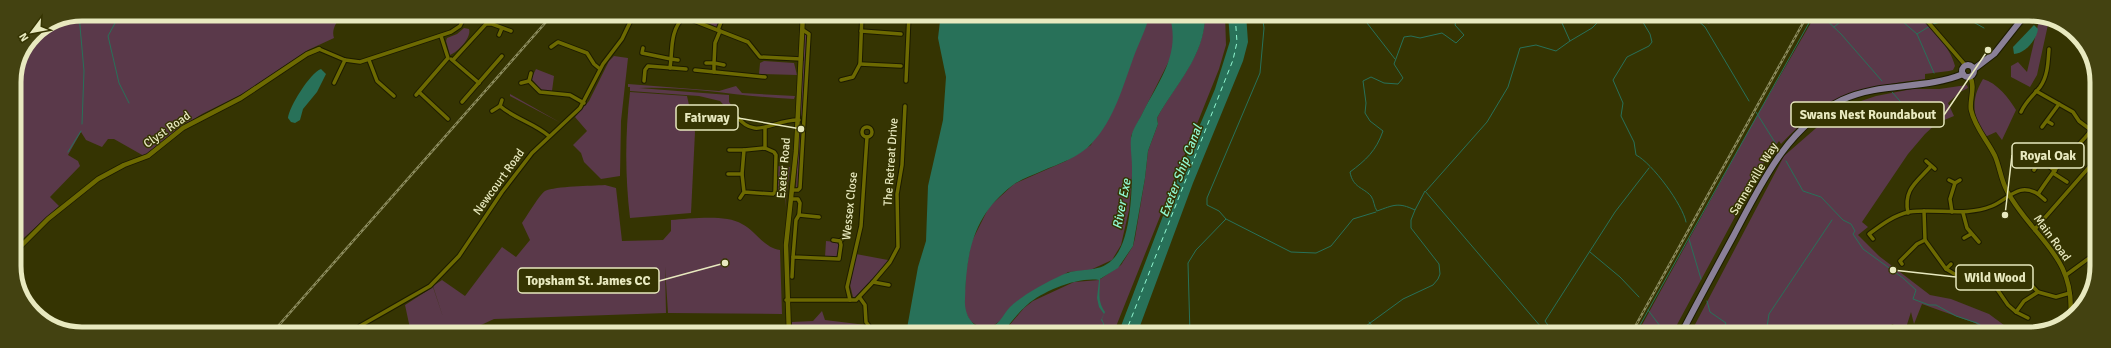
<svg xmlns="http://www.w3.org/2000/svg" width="2111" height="348" font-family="Signika,sans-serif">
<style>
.green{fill:#5a394a}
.water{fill:#287159}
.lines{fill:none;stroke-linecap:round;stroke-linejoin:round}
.stream{stroke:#287159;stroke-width:1}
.ferry{stroke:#91f8d2;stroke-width:1;stroke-dasharray:5 4;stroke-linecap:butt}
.minor-casing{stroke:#1c1b01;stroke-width:5.5}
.tertiary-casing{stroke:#1c1b01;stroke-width:6}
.primary-casing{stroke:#1c1b01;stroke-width:8}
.motorway-casing{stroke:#1c1b01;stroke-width:9}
.minor{stroke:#6d6a01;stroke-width:3.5}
.tertiary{stroke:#6d6a01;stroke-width:4.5}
.primary{stroke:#8a8098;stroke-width:6}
.motorway{stroke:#9e8efc;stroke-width:7}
.rail-casing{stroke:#8c8c5e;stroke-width:2.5}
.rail{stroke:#353402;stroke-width:1;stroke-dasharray:3;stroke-linecap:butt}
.labels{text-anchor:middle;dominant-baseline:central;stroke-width:3;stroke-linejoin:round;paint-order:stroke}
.street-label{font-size:12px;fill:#e8e9bf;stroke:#353402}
.water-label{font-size:13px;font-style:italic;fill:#91f8d2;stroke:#353402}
.rim{fill:none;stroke:#e8e9bf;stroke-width:5}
.leader{fill:none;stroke:#e8e9bf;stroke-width:1.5}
.callout-dot{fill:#e8e9bf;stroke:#353402;stroke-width:1.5}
.callout{fill:#353402;stroke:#e8e9bf;stroke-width:1.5}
.callout-label{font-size:13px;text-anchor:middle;font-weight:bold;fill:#e8e9bf}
</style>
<rect width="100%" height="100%" fill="#353402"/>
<g class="green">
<path d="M82 14H342C337 22 331 29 334 38L308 50 244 93 202 114 180 128 144 156 114 139H108L102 147 86 140 81 132 68 155 78 161 80 166 50 197 59 206 16 245 14 82 19 56 34 34 56 19Z"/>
<path d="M687 14 718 15 722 14 717 27Z"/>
<path d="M1150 14H1169L1174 31V43L1170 59 1131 136 1133 165 1129 210 1121 245 1112 260 1088 271 1068 272 990 328 978 326 970 321 964 309 966 271 971 243 989 207 1014 184 1066 161 1091 145Z"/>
<path d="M1205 14H1225L1226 45 1219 69 1113 334H1002L1024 308 1033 301 1074 282 1099 280 1121 265 1133 246 1135 238 1145 178 1148 151 1158 124 1157 118C1175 84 1205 56 1205 14Z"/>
<path d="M1688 14H1718L1709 24Z"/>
<path d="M1816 14 1919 15C1931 31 1950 45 1955 66L1953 70 1949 71 1925 74V79C1862 87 1826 96 1781 144L1779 141 1765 161 1672 334H1637L1755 119Z"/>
<path d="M2040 16 2049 20 2037 75 2030 87 2011 77V66L2018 62 2027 72Z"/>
<path d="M464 28 469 29C472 37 458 52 450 55L446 41 447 38 457 34Z"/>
<path d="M806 33 807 36 802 117 800 113 805 34Z"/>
<path d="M614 56 628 58 621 121 620 176 601 179 584 162 581 153 573 145 587 131 575 117 589 101 609 61Z"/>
<path d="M764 61 794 63 797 75 759 74 760 63Z"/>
<path d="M536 69 554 76 552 91C539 93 539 85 531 79Z"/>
<path d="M1983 79C1997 83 2009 98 2016 110L2002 140 1996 132 1985 137C1973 117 1970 100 1983 79Z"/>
<path d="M628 84 719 91 736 86 742 93 795 96 794 99C742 97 690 86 639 88L729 95V102L738 113 734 116 720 101 699 96 630 91V87H628Z"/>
<path d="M1967 85 1968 88 1960 92 1948 103 1954 116 1937 123 1925 134 1908 154 1862 222 1868 227 1858 235 1879 256 1930 295 1951 299 1989 314 2016 334H1991L1975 323 1922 304 1914 324 1911 312 1904 334H1898L1893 324 1873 334H1690L1784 156 1831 115 1852 104 1876 96 1912 89H1939Z"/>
<path d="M630 92 687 96 695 132 691 213 630 218C625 176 625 134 630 92Z"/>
<path d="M510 94 561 123 510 96Z"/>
<path d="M801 130 798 187 796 188 799 131Z"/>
<path d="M777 166 790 167 785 208 786 193 781 192 777 189Z"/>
<path d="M605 185 616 188 622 241 663 240 671 231V220C691 219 725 214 742 224 756 231 764 248 780 250L782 314 668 313 665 267 666 313 494 319 481 325V329L411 333 405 305 433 287 443 317 433 286 442 280 465 296 502 247 516 257 530 240 522 223C527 216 540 194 545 191 556 186 591 186 605 185Z"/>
<path d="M826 241 836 242 840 246 839 254 836 258 825 257Z"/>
<path d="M856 254 888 260 882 269 856 298 853 297 850 285Z"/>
<path d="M822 311 825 320 866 325 869 334H820L792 331V322L813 321Z"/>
</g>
<g class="water">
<path d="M943 14H1150C1146 29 1139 43 1134 56 1123 86 1114 120 1092 143 1080 157 1058 164 1042 171 1033 175 1021 179 1013 185 973 215 966 253 965 300 964 314 973 332 991 327 1000 324 1004 313 1010 307 1024 294 1045 283 1062 275 1078 267 1098 274 1112 260 1131 243 1132 191 1132 167 1132 157 1130 148 1131 138 1132 131 1137 123 1141 116 1158 81 1182 55 1169 14H1205C1206 55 1175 85 1157 118L1158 124 1148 151 1145 178 1133 246 1118 268 1100 279C1100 294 1097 300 1105 312L1102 319 1104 324 1103 334V323L1101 320 1104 314 1099 307 1097 298 1099 280C1077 277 1043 291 1027 305 1018 313 1009 324 1002 334H906L918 267 926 241 928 186 943 120 946 77 938 38 940 21Z"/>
<path d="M1228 14H1246L1248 42 1243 61 1193 183 1137 334H1118L1174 187 1215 89 1230 41Z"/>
<path d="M2034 25 2038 29C2037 39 2025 54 2014 54L2013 47Z"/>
<path d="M321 69 326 74 317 92 303 109 300 120 295 123 291 122 288 118C289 107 310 73 321 69Z"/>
</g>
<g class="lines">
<g class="stream">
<path d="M120 14 108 36 119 83 129 103"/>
<path d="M1360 14 1395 59"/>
<path d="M1458 14 1455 25 1464 35 1456 43 1442 33 1420 38 1411 36 1404 37 1394 64 1403 78 1398 84 1384 83 1371 77 1363 81 1366 103 1365 113 1370 121 1383 131C1376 151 1366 160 1350 172 1353 188 1363 187 1371 196 1374 200 1374 207 1377 211 1394 205 1398 202 1415 210L1425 191 1547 334"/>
<path d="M1558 14 1570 41 1592 28 1606 14"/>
<path d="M1638 14 1650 34 1652 42 1649 46 1627 57 1613 80 1623 103 1621 116 1634 142 1636 155C1652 163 1683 205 1686 222"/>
<path d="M1687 14 1694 17 1705 27 1749 101"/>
<path d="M1820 14 1841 34 1882 81"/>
<path d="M79 15 84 71 82 124"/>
<path d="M1895 15 1917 34 1934 73"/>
<path d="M2019 15H2020"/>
<path d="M1933 24 1960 17 1966 18 1984 28"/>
<path d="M1834 27 1849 15"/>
<path d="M1917 34 1930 26"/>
<path d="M1892 92 1913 116 1921 121"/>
<path d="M1756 112 1776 144"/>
<path d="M68 152 81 131"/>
<path d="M1786 161 1803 191 1821 197 1843 220 1851 224 1855 231 1853 234 1863 249 1903 278 1916 290 1913 299 1929 305H1936L1956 316 1977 323 1994 334"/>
<path d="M1426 191 1487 122 1508 87 1520 48 1536 45 1556 51 1570 41"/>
<path d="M1226 219 1291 252 1316 253 1331 246 1353 219 1376 212"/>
<path d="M1689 239 1701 279"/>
<path d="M1590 252 1620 277 1639 297"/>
<path d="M1707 301 1710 312 1726 323 1720 334"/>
<path d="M1648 310 1666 334"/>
<path d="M1369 322 1379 334"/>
<path d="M1726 327 1738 334"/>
<path d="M1190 334 1188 263 1196 250 1226 219 1219 211 1207 205V198L1260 73 1264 28 1262 14"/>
<path d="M1355 334 1403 299 1433 285 1438 279 1440 274 1439 264 1411 228V220L1415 210"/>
<path d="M1554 334 1545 321 1615 212 1649 168"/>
<path d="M1635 334 1814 14"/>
<path d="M1766 334 1769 314 1832 220"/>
</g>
<path class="ferry" d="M1125 334 1233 60 1237 42 1235 14"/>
<g class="minor-casing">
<g id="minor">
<path d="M1922 15 1966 66"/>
<path d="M684 17 748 42 760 57 801 59"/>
<path d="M718 30 724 14"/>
<path d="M720 31 715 43 714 63 724 65"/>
<path d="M861 31 901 34"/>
<path d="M499 35 502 28"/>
<path d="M551 47 558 42 587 53 594 64 600 69"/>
<path d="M643 48 642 53 671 59 670 68"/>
<path d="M319 49 345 60 360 62 451 32 460 26 466 14"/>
<path d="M451 59 479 83"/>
<path d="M369 60 377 81 394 96"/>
<path d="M453 60 486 24H492L511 31"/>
<path d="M678 60 671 59C672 44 672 28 684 17"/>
<path d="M706 63H714V72"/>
<path d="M860 64 901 66"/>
<path d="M695 70 765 77"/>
<path d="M531 73 529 81 540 92 570 95 584 103"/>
<path d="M841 80 853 77 860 64 862 14"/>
<path d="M644 81 645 70 648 66 686 69"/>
<path d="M906 81 909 14"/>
<path d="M334 83 345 60"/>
<path d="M521 83 529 81"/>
<path d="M419 92 448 119"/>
<path d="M416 95 448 58 441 36"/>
<path d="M462 102 502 56"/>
<path d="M500 106C515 119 534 123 549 136"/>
<path d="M500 106 502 100"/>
<path d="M492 111 500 106"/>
<path d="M2021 112C2026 101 2033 96 2040 87 2048 76 2048 62 2049 49"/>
<path d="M736 115C755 142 773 119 799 120"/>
<path d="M2047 121 2052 124"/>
<path d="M2042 127 2059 104"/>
<circle cx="867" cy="132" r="5"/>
<path d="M765 148V128"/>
<path d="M729 150H744"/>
<path d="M2031 152 2055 171"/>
<path d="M1926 161 1935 169"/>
<path d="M2034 170 2040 160"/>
<path d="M2053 173 2067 182"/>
<path d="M728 174H742"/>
<path d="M1949 180 1955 183 1960 180"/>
<path d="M793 190H798L800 188 809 34 803 30"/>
<path d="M2038 194 2045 200"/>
<path d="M740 198 744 192 742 174 744 150 765 148 774 152 776 155 775 192 773 194 744 192"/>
<path d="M792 199H798L800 203 799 215 796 220 793 257 839 259 841 245 840 241 833 240"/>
<path d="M1924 211 1925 240 1946 269 1958 276"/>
<path d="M1952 212 1950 199 1955 183"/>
<path d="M1908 213C1903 189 1917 182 1931 166"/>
<path d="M1963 213 1967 228 1979 242"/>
<path d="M799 215 819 217"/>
<path d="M2035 229 2091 165"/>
<path d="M1964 238 1971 234"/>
<path d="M1873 239 1869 234C1881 225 1894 215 1909 212 1937 208 1965 217 1992 206 2009 199 2018 182 2038 194 2046 182 2054 170 2064 159 2073 149 2084 141 2091 130L2079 121 2073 112 2036 91"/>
<path d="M840 241 845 237"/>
<path d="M1902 264 1900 261 1917 244 1925 240"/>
<path d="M1946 269 1951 264"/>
<path d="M2025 270 2022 275 2038 292"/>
<path d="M2066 275 2096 253"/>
<path d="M792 277 793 257"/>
<path d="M1960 277 1973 288 1988 276 2008 305 2016 312 2024 301 2038 292 2056 297 2070 293"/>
<path d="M2016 278 2022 275"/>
<path d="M873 282 890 262 898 247 897 194 902 165 905 106"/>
<path d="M860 298 865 305 866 322 875 334"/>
<path d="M786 300H856L873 282 889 285"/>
<path d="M850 300 847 287 861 226 867 137"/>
<path d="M2016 312 2028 318"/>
<path d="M352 334 360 326 430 286 459 256 502 192 532 153 580 108 603 64 622 39 634 14"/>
</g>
</g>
<g class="tertiary-casing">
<g id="tertiary">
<path d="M1970 77C1976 87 1969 100 1971 110 1975 128 1988 141 1995 156 2000 168 2001 180 2007 191 2033 239 2077 256 2070 319"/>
<path d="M16 251 48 219 98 179 124 165 148 156 183 128 241 98 307 54 319 49"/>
<path d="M789 334 786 245 796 151 803 14"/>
</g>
</g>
<g class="primary-casing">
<g id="primary">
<circle cx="1968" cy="71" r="6"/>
<path d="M1974 69 1995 53 2025 15"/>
<path d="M1681 334C1698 301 1716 268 1734 235 1761 184 1787 127 1842 100 1880 82 1925 90 1963 74"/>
</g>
</g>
<g class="motorway-casing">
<path id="motorway" d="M564 334H707"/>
</g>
<use href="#minor" class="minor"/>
<use href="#tertiary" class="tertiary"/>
<use href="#primary" class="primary"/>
<use href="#motorway" class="motorway"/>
<g class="rail-casing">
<g id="rail">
<path d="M272 333 553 14"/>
<path d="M1631 334 1808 14"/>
</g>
</g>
<use href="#rail" class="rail"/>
</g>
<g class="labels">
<g class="street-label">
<text transform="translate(167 130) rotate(-35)">Clyst Road</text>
<text transform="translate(891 162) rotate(-86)">The Retreat Drive</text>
<text transform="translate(784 168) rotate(-85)">Exeter Road</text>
<text transform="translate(1754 179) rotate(-59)">Sannerville Way</text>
<text transform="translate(499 182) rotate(-54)">Newcourt Road</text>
<text transform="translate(850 206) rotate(-84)">Wessex Close</text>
<text transform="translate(2052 238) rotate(54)">Main Road</text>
</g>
<g class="water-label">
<text transform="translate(1181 171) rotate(-69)">Exeter Ship Canal</text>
<text transform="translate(1122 204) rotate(-79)">River Exe</text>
</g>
</g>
<path d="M0 0H2111V348H0ZM82 21H2029A61 61 0 0 1 2090 82V266A61 61 0 0 1 2029 327H82A61 61 0 0 1 21 266V82A61 61 0 0 1 82 21Z" fill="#434211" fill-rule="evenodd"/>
<path class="rim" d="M82 21H2029A61 61 0 0 1 2090 82V266A61 61 0 0 1 2029 327H82A61 61 0 0 1 21 266V82A61 61 0 0 1 82 21Z"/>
<path class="leader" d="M1988 50L1944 115M801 129L738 118M2005 215L2012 155M1893 270L1956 277M725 263L659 281"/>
<g class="callout-dot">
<circle cx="1988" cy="50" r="4"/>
<circle cx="801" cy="129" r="4"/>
<circle cx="2005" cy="215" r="4"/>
<circle cx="1893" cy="270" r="4"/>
<circle cx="725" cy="263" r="4"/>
</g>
<g class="callout">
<rect x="1791" y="102" width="153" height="25" rx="4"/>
<rect x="676" y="105" width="62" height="25" rx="4"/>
<rect x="2012" y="143" width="72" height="25" rx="4"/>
<rect x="1956" y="265" width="77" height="25" rx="4"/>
<rect x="518" y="268" width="141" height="25" rx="4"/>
</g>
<g class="callout-label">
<text x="1868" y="119">Swans Nest Roundabout</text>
<text x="707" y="122">Fairway</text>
<text x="2048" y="160">Royal Oak</text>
<text x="1995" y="282">Wild Wood</text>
<text x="588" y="285">Topsham St. James CC</text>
</g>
<g transform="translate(32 32) rotate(238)" stroke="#353402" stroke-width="3" paint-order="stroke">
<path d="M0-3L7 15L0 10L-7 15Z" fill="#e8e9bf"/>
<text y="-6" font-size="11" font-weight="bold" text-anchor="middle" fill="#e8e9bf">N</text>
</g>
</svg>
